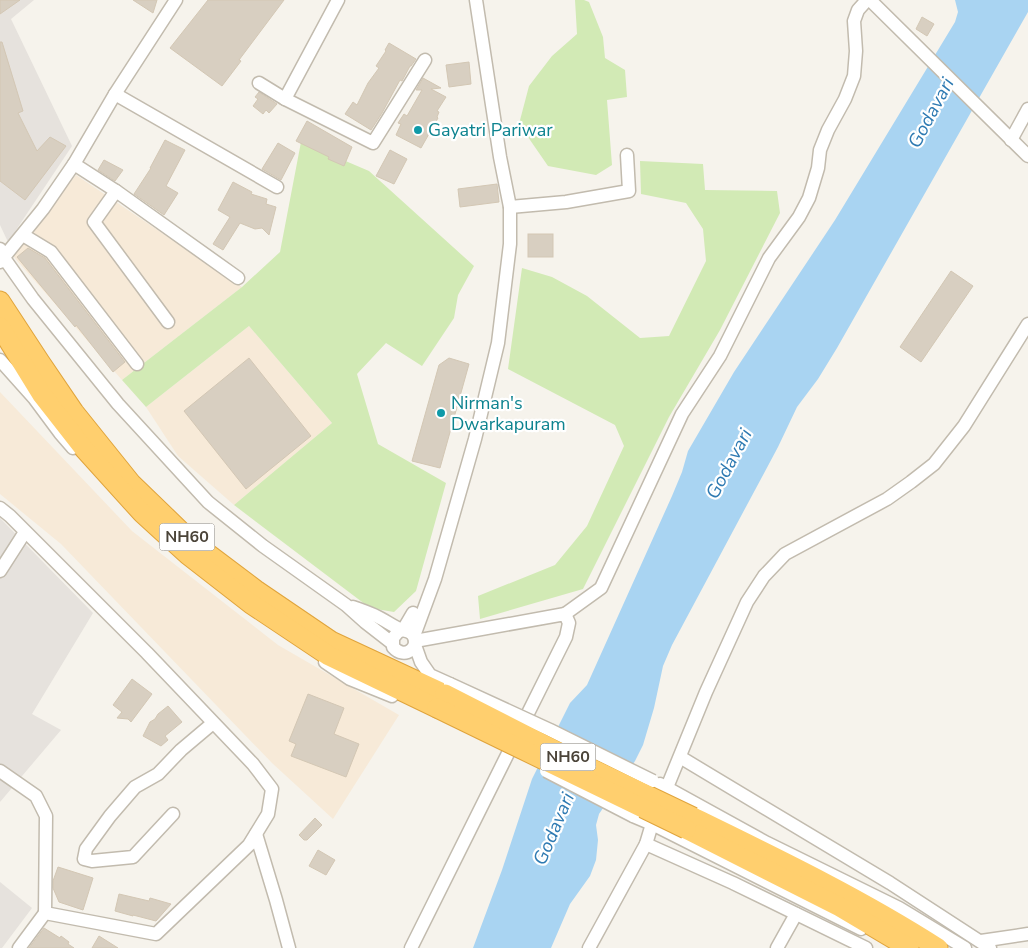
<svg xmlns="http://www.w3.org/2000/svg" width="1028" height="948" font-family="'Nunito Sans',sans-serif">
<style>
.commercial{fill:#f7ead8}
.industrial{fill:#e6e2dd}
.green{fill:#d2eab5}
.water{fill:#a9d4f2}
.building{fill:#d8cfc1;stroke:#d3c7b4}
.lines{fill:none;stroke-linecap:round;stroke-linejoin:round}
.minor-casing{stroke:#c2bbae;stroke-width:15}
.highway-casing{stroke:#e0a43c;stroke-width:21}
.minor{stroke:#fff;stroke-width:12}
.highway{stroke:#ffcf6e;stroke-width:19}
.minor-bridge-casing{stroke:#c2bbae;stroke-width:15;stroke-linecap:butt}
.highway-bridge-casing{stroke:#e0a43c;stroke-width:21;stroke-linecap:butt}
.minor-bridge{stroke:#fff;stroke-width:12}
.highway-bridge{stroke:#ffcf6e;stroke-width:19}
.culture-dot{fill:#0f9aa8;stroke:#fff;stroke-width:2}
.labels{text-anchor:middle;dominant-baseline:central;stroke-width:4.5;stroke-linejoin:round;paint-order:stroke}
.shield{fill:#fff;stroke:#817c74;stroke-width:1}
.shield-label{font-size:16px;font-weight:bold;fill:#4b4439}
.culture-label{font-size:18px;fill:#0d838f;stroke:#fff;text-anchor:start}
.water-label{font-size:19px;font-style:italic;fill:#2e7ab2;stroke:#fff}
</style>
<rect width="100%" height="100%" fill="#f6f3ec"/>
<g class="commercial">
<path d="M76 175 242 287 122 380 13 256Z"/>
<path d="M249 326 332 423 234 505 178 456 146 407Z"/>
<path d="M0 392 132 531 278 645 399 715 333 819 272 763 61 544 0 494Z"/>
</g>
<g class="industrial">
<path d="M0 0H34L11 19 72 146 8 242 0 225Z"/>
<path d="M0 518 93 613 32 714 61 730 0 802Z"/>
<path d="M0 882 32 908 2 948H0Z"/>
</g>
<g class="green">
<path d="M575 0H584L589 2 603 37 605 58 625 70 627 97 607 100 612 165 596 175 548 166 519 124 529 86 552 56 577 34Z"/>
<path d="M301 142 369 171 474 266 458 295 454 318 422 366 386 343 357 374 378 444 446 483 416 591 394 612 370 608 234 505 332 423 249 326 146 407 122 380 242 287 280 252Z"/>
<path d="M640 161 703 164 705 190 777 191 780 213 720 330 669 417 583 589 480 619 478 596 555 565 587 526 624 446 615 425 508 369 522 268 552 277 587 296 640 338 669 336 706 261 703 229 686 203 641 194Z"/>
</g>
<path class="water" d="M955 0H1028V12L837 348 818 379 797 407 778 447 672 645 663 666 654 708 643 745 635 761 599 814 596 825 598 840 596 860 590 876 570 904 551 948H473L502 870 532 779 570 703 587 685 672 496 682 472 688 451 734 372 835 220 955 22 958 12Z"/>
<g class="building">
<path d="M0 0H20L0 14Z"/>
<path d="M133 0H157L153 13Z"/>
<path d="M208 0H284L239 60 241 61 222 86 170 48Z"/>
<path d="M922 17 934 24 927 36 916 29Z"/>
<path d="M0 42H2L23 111 18 113 37 151 50 137 66 146 25 200 0 181Z"/>
<path d="M389 43 416 59 411 66H410L402 81 400 80 382 113 371 130 345 114 353 102 357 105 368 83 379 68 376 66 386 51 385 50Z"/>
<path d="M469 62 471 84 449 87 446 65Z"/>
<path d="M423 78 441 88 431 89 446 97 437 111 439 112 437 117 438 118 421 148 396 135 401 124 398 123 404 114 407 116 422 90H416Z"/>
<path d="M259 92 277 104 269 113 266 110 263 114 253 106 258 99 255 97Z"/>
<path d="M307 121 352 147 344 166 328 159 329 157 296 141Z"/>
<path d="M165 140 185 150 166 186 178 193 164 215 134 194 151 168H150Z"/>
<path d="M278 143 295 153 281 180 262 169Z"/>
<path d="M390 150 407 159 394 184 376 176Z"/>
<path d="M104 160 123 170 115 181 98 170Z"/>
<path d="M233 182 252 192 251 194 267 199 266 204 276 207 269 235 262 228 255 229 240 223 223 250 213 244 230 217 218 210Z"/>
<path d="M497 184 499 202 460 207 458 189Z"/>
<rect x="528" y="234" width="25" height="23"/>
<path d="M28 248 45 258 125 362 113 372 76 325 75 327 17 257Z"/>
<path d="M951 271 973 286 921 362 900 347Z"/>
<path d="M249 358 311 436 246 489 184 411Z"/>
<path d="M449 358 469 364 440 468 412 461 439 365Z"/>
<path d="M132 679 152 694 131 722 128 719 117 718 122 712 113 705Z"/>
<path d="M308 694 344 708 334 734 359 744 346 777 291 756 296 744 289 741Z"/>
<path d="M168 706 182 722 165 736 168 740 161 746 143 736 150 722 155 719 158 714Z"/>
<path d="M315 818 322 825 307 840H304L299 835Z"/>
<path d="M318 850 335 860 326 875 309 866Z"/>
<path d="M58 867 93 878 83 910 59 902 53 888V881Z"/>
<path d="M119 894 149 901 150 898 171 904 156 921 133 915V916L115 911Z"/>
<path d="M44 928 60 938 61 936 69 942 68 944 74 948H29Z"/>
<path d="M99 936 118 948H92Z"/>
</g>
<g class="lines">
<g class="minor-casing">
<g id="minor">
<path d="M338 0 285 99 373 143 425 60"/>
<path d="M870 0 1028 156"/>
<path d="M259 83 285 99"/>
<path d="M115 94 277 187"/>
<path d="M1011 140 1028 109"/>
<path d="M74 164 116 191 94 222 168 322"/>
<path d="M116 191 238 278"/>
<path d="M510 207 566 202 629 191 627 155"/>
<path d="M23 235 51 252 137 364"/>
<path d="M0 249 4 258 33 299 118 404 208 502 263 546 346 605 365 622 392 643"/>
<path d="M0 262 43 209 74 164 115 94 176 0"/>
<path d="M0 360 34 398 60 433 73 448"/>
<path d="M0 508 10 516 147 653 253 764 272 789 268 814 249 845 156 934 45 913 19 948"/>
<path d="M0 571 25 532"/>
<path d="M353 607C361 610 370 613 378 617 386 621 394 627 402 630 406 631 409 631 412 634 422 646 405 661 393 647V638L398 632 403 630 413 613"/>
<path d="M565 614 601 588 682 414 720 356 769 258 799 217 809 198 818 168 820 150 828 130 845 99 854 76 856 51 854 21 858 10 867 0"/>
<path d="M414 636 435 579 475 439 498 343 510 244V207L500 157 476 0"/>
<path d="M415 645 421 662 430 675 450 684"/>
<path d="M325 662 350 679 392 696"/>
<path d="M680 757 890 883 990 948"/>
<path d="M0 771 36 796 46 816 45 913"/>
<path d="M660 784 767 843 899 908 965 948"/>
<path d="M173 814 133 857 92 861 84 859 86 849 110 816 135 787 158 774 181 750 213 723"/>
<path d="M633 816 652 824 861 929"/>
<path d="M256 834 276 900 289 948"/>
<path d="M646 844 733 883 866 948"/>
<path d="M981 941 1028 934"/>
<path d="M411 948 566 637 569 623 565 614 415 641"/>
<path d="M589 948 646 844 652 824 706 692 747 602 764 576 785 554 887 499 911 482 934 464 964 426 1028 324"/>
<path d="M777 948 796 914"/>
</g>
</g>
<g class="highway-casing">
<g id="highway">
<path d="M0 301 40 362 74 412 131 483 191 541 256 590 331 641 445 694"/>
<path d="M0 327 42 395 85 450 142 513 188 555 251 604 329 656 437 708"/>
<path d="M693 817C777 858 860 898 938 948"/>
<path d="M686 829 840 907 909 948"/>
</g>
</g>
<use href="#minor" class="minor"/>
<use href="#highway" class="highway"/>
<g class="minor-bridge-casing">
<g id="minor-bridge">
<path d="M450 684 550 730 653 781"/>
<path d="M546 771 633 816"/>
</g>
</g>
<g class="highway-bridge-casing">
<g id="highway-bridge">
<path d="M445 694 576 761 693 817"/>
<path d="M437 708 686 829"/>
</g>
</g>
<use href="#minor-bridge" class="minor-bridge"/>
<use href="#highway-bridge" class="highway-bridge"/>
</g>
<g class="culture-dot">
<circle cx="418" cy="130" r="5"/>
<circle cx="441" cy="413" r="5"/>
</g>
<g class="labels">
<g class="shield">
<rect x="159.5" y="523.5" width="55" height="27" rx="4"/>
<rect x="540.5" y="743.5" width="55" height="27" rx="4"/>
</g>
<g class="shield-label">
<text x="187" y="537">NH60</text>
<text x="568" y="757">NH60</text>
</g>
<g class="culture-label">
<text x="428" y="130">Gayatri Pariwar</text>
<text x="451" y="403">Nirman's<tspan x="451" dy="21">Dwarkapuram</tspan></text>
</g>
<g class="water-label">
<text transform="translate(931 113) rotate(-62)">Godavari</text>
<text transform="translate(729 464) rotate(-62)">Godavari</text>
<text transform="translate(554 829) rotate(-67)">Godavari</text>
</g>
</g>
</svg>
